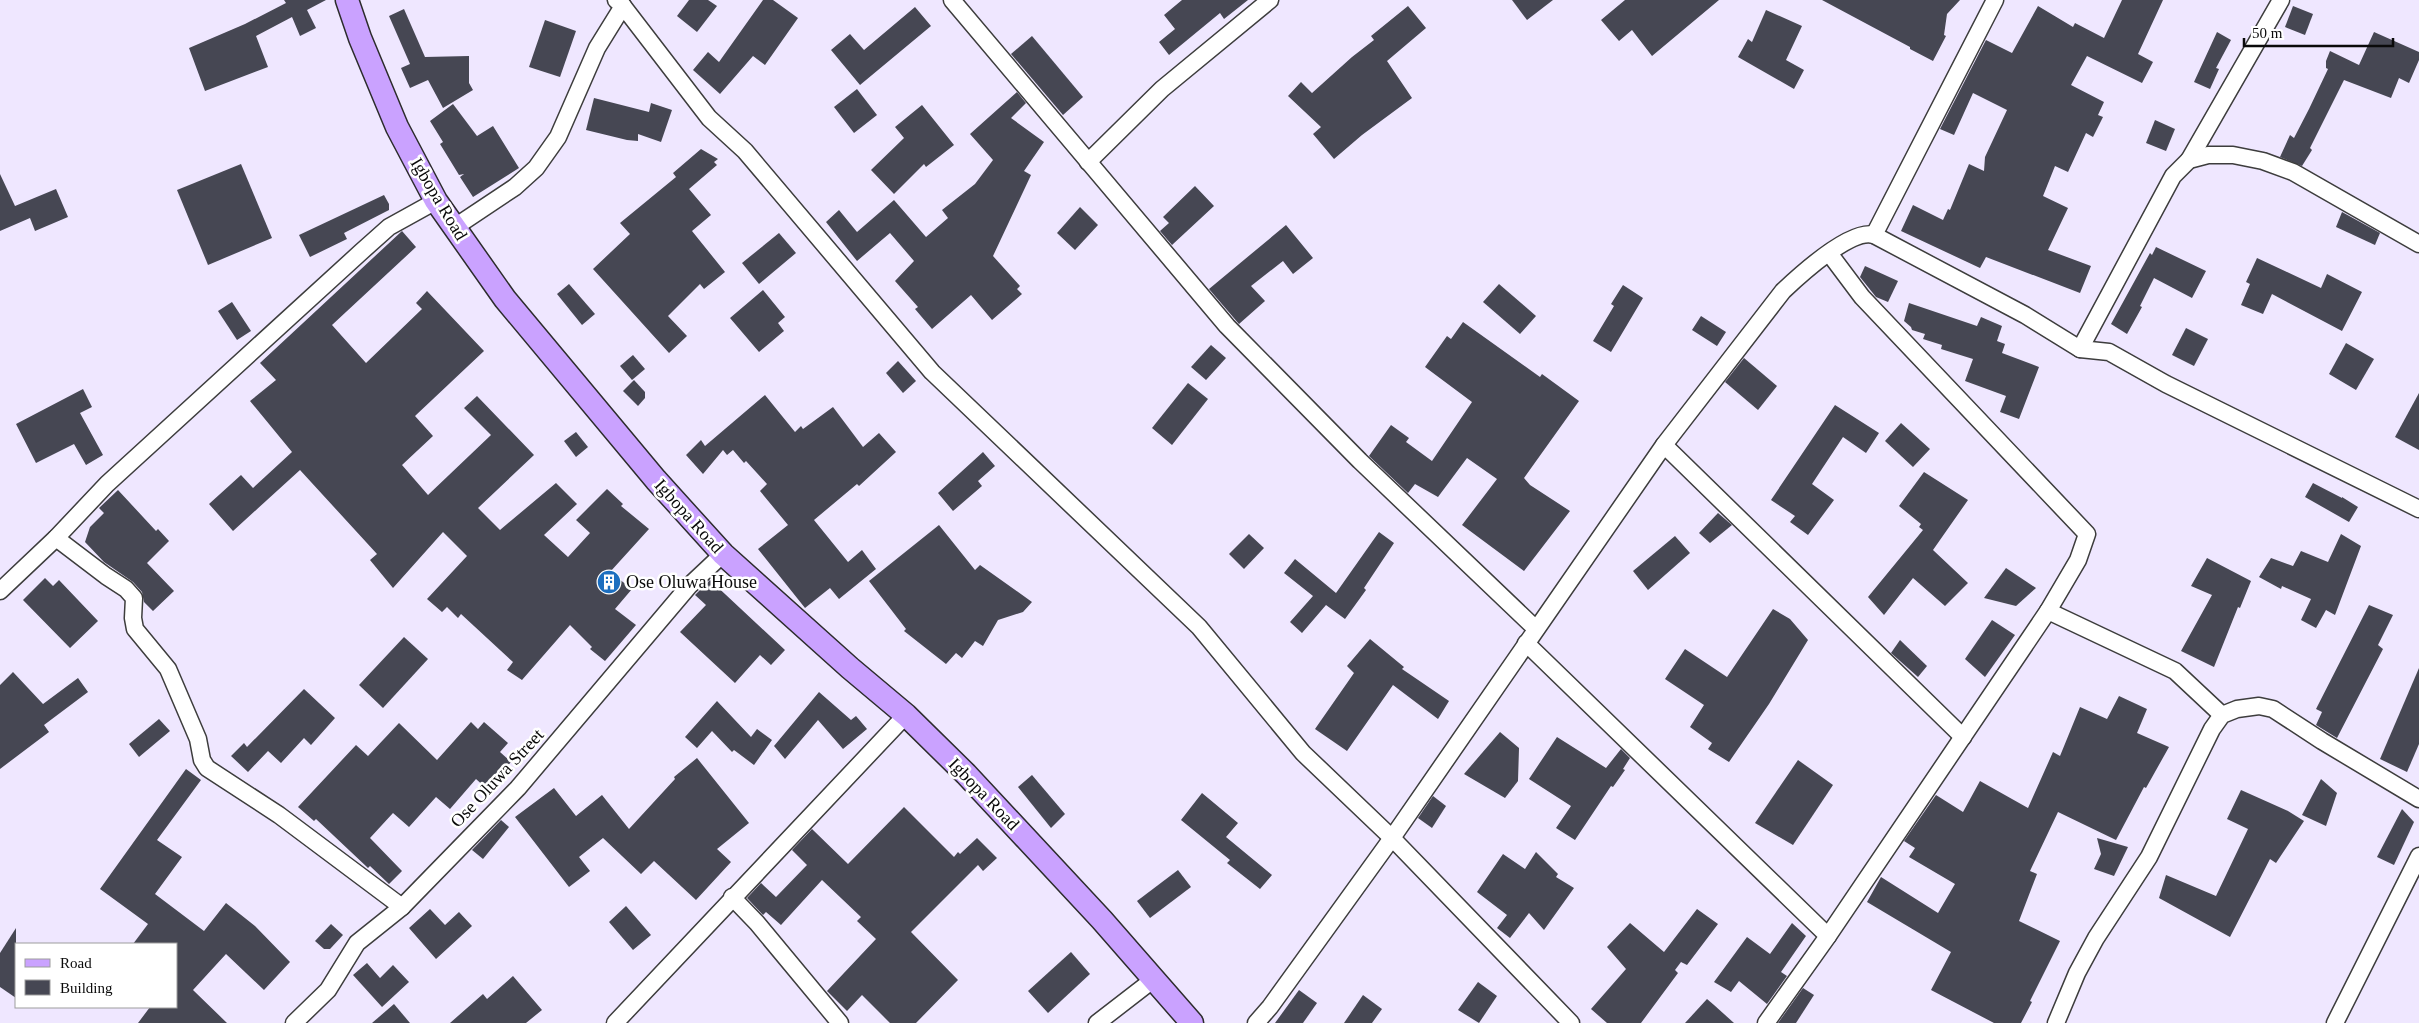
<svg xmlns="http://www.w3.org/2000/svg" width="2419" height="1023" font-family="Georgia,serif">
<style>
.building{fill:#464753}
.lines{fill:none;stroke-linecap:round;stroke-linejoin:round}
.street-casing{stroke:#3d3d3d;stroke-width:19}
.secondary-casing{stroke:#2c2c2c;stroke-width:25}
.street{stroke:#fff;stroke-width:16}
.secondary{stroke:#caa2ff;stroke-width:22}
.labels{text-anchor:middle;dominant-baseline:central;stroke-width:5;stroke-linejoin:round;paint-order:stroke}
.street-label{font-size:18px;fill:#0a0a0a;stroke:#fff}
.poi-label{font-size:18px;fill:#0a0a0a;stroke:#fff;text-anchor:start}
</style>
<rect width="100%" height="100%" fill="#efe7ff"/>
<g class="building">
<path d="M284 0H326L307 10 316 28 300 36 292 17 256 36 268 67 205 91 189 48 245 24 286 3Z"/>
<path d="M689 0H708L717 6 697 32 677 16Z"/>
<path d="M763 0H773L798 18 765 65 753 56 720 94 693 70 708 52 719 62Z"/>
<path d="M1182 0H1248L1224 19 1220 13 1169 55 1159 42 1175 29 1164 15Z"/>
<path d="M1512 0H1553L1527 20Z"/>
<path d="M1625 0H1719L1652 56 1632 30 1619 41 1601 20Z"/>
<path d="M1822 0H1960L1947 14 1944 35 1946 36 1933 61 1910 49V47Z"/>
<path d="M2122 0H2163L2138 54 2153 62 2142 83 2087 56 2071 85 2104 102 2098 115 2103 117 2093 137 2086 133 2068 172 2055 166 2043 196 2068 208 2048 250 2091 266 2080 293 1986 257 1980 268 1901 231 1913 205 1943 220 1948 209 1950 210 1969 164 1984 171 1985 157 2007 110 1973 93 1954 135 1940 129 1986 40 2012 53 2038 6 2073 27 2075 23 2104 38Z"/>
<path d="M1408 6 1426 28 1387 61 1412 98 1362 135 1334 159 1313 134 1321 127 1288 96 1301 82 1312 93 1352 57 1374 40 1371 36Z"/>
<path d="M2293 6 2313 14 2305 35 2285 27Z"/>
<path d="M915 7 931 26 860 85 831 50 850 34 864 50Z"/>
<path d="M404 9 425 57 469 56V83L473 90 443 108 428 80 410 88 401 68 410 64 389 16Z"/>
<path d="M1766 10 1802 26 1786 60 1804 70 1794 89 1738 57 1748 39 1752 42Z"/>
<path d="M545 20 576 31 560 77 529 67Z"/>
<path d="M2217 32 2231 40 2216 68 2219 69 2210 89 2194 82Z"/>
<path d="M2374 32 2419 52V60L2409 83 2399 78 2391 98 2344 80 2310 148 2312 150 2302 166 2280 157 2290 135 2294 138 2309 109 2328 69 2326 68V61L2330 51 2359 65Z"/>
<path d="M1032 36 1083 97 1063 115 1011 54Z"/>
<path d="M857 89 877 115 854 133 834 107Z"/>
<path d="M1017 92 1026 103 1011 118 1044 142 1024 171 1031 175 993 256 1020 286 1017 289 1022 294 992 320 971 295 932 329 915 309 918 307 895 281 914 261 890 233 857 261 826 222 839 210 857 232 894 200 926 237 948 218 942 210 975 184 993 160 970 134Z"/>
<path d="M594 98 649 112 651 103 672 110 661 142 638 134V141L627 140 586 130Z"/>
<path d="M453 104 477 136 493 126 519 168 473 197 460 177 464 174 459 175 440 144 443 142 430 121Z"/>
<path d="M922 105 954 145 926 167 924 164 894 194 871 170 904 138 895 127Z"/>
<path d="M2155 120 2175 129 2166 151 2146 143Z"/>
<path d="M701 149 718 159 714 162 717 165 689 189 711 215 692 231 725 272 704 289 700 284 668 316 687 336 669 353 593 269 630 234 620 223 676 177 673 173Z"/>
<path d="M241 164 272 238 208 265 177 190Z"/>
<path d="M0 174 15 206 56 189 68 217 35 231 30 218 0 231Z"/>
<path d="M1195 186 1214 206 1172 245 1160 231 1169 223 1163 217Z"/>
<path d="M384 195 389 204V210L344 233 347 239 310 257 299 235Z"/>
<path d="M1080 207 1098 225 1075 250 1057 233Z"/>
<path d="M2342 212 2380 233 2375 245 2336 227Z"/>
<path d="M1286 225 1313 258 1293 274 1283 261 1251 286 1265 301 1239 324 1209 289Z"/>
<path d="M402 231 416 247 332 325 366 363 422 309 416 303 427 291 484 351 415 416 433 436 402 465 428 495 491 435 464 408 477 396 534 455 478 508 500 530 556 483 577 504 544 535 568 557 590 533 576 520 607 489 623 504 621 506 649 529 610 572 632 589 615 609 636 625 605 661 590 649 592 647 570 625 522 680 507 670 513 662 461 614 458 618 447 607 442 612 427 599 467 556 443 532 393 588 370 560 377 554 300 470 233 531 209 504 241 475 253 488 292 452 250 401 276 380 260 363Z"/>
<path d="M779 233 796 253 759 284 742 263Z"/>
<path d="M2156 247 2206 271 2192 298 2154 278 2140 306 2142 307 2127 334 2111 324 2150 253 2152 255Z"/>
<path d="M2257 258 2321 288 2327 274 2362 292 2342 331 2272 294 2263 314 2241 305 2250 284 2246 282Z"/>
<path d="M1865 266 1898 281 1888 302 1876 297 1860 277Z"/>
<path d="M569 284 595 314 582 325 557 294Z"/>
<path d="M1499 284 1536 316 1520 334 1483 302Z"/>
<path d="M1623 285 1643 298 1611 352 1593 341 1614 306 1611 304Z"/>
<path d="M763 290 785 317 778 323 784 331 759 352 730 318Z"/>
<path d="M232 302 251 331 237 340 218 311Z"/>
<path d="M1909 303 1977 326 1981 317 2002 326 1997 341 2005 344 2002 353 2039 367 2019 419 2000 412 2006 396 1965 381 1973 359 1941 349 1942 345 1923 339 1925 334 1912 330 1911 327 1904 321Z"/>
<path d="M1701 316 1726 332 1717 346 1692 330Z"/>
<path d="M1463 322 1540 377 1542 374 1579 401 1524 478 1530 485 1570 511 1524 571 1462 525 1497 479 1467 458 1438 497 1415 484 1408 493 1369 456 1391 425 1409 438 1406 442 1432 461 1472 402 1425 367 1447 336 1451 339Z"/>
<path d="M2186 328 2208 339 2194 366 2172 355Z"/>
<path d="M2346 343 2374 359 2356 390 2329 374Z"/>
<path d="M1211 345 1226 358 1206 380 1191 367Z"/>
<path d="M633 355 645 369 632 380 620 366Z"/>
<path d="M1744 358 1777 386 1758 410 1725 382Z"/>
<path d="M898 361 916 381 903 393 886 373Z"/>
<path d="M634 380 645 392V398L638 406 623 391Z"/>
<path d="M1188 383 1208 399 1172 445 1152 428Z"/>
<path d="M83 389 92 407 80 413 103 455 86 465 74 444 36 463 16 424Z"/>
<path d="M2419 393V450L2395 437Z"/>
<path d="M765 395 795 432 801 426 803 429 833 407 863 447 879 433 896 452 859 486 857 484 814 520 848 562 862 550 876 569 839 599 830 588 805 608 758 549 788 525 760 491 767 484 746 461 744 463 733 450 727 455 723 450 703 474 686 455 701 440 705 446Z"/>
<path d="M1835 405 1879 433 1866 453 1843 437 1812 484 1834 500 1808 535 1790 522 1795 516 1771 500Z"/>
<path d="M1901 423 1930 449 1913 467 1885 441Z"/>
<path d="M576 432 588 447 576 457 564 441Z"/>
<path d="M983 452 995 466 978 481 982 486 953 511 938 493Z"/>
<path d="M1924 472 1968 500 1933 550 1968 583 1945 606 1913 578 1884 615 1868 597 1923 530 1919 527 1921 524 1899 506Z"/>
<path d="M2313 483 2342 498V497L2358 507 2349 522 2305 497Z"/>
<path d="M118 490 156 531 158 529 169 541 147 563 174 591 153 611 144 602 142 592 133 582 104 562 85 542 90 527 104 513 99 508Z"/>
<path d="M1718 513 1732 525 1710 543 1699 533Z"/>
<path d="M939 525 975 570 980 565 1032 602 1023 612 998 620 983 646 975 641 962 658 956 653 946 664 904 631 906 629 869 581Z"/>
<path d="M1379 532 1394 543 1364 588 1366 590 1345 619 1326 605 1302 633 1290 622 1313 596 1284 573 1295 559 1336 593Z"/>
<path d="M1249 534 1264 548 1244 569 1229 554Z"/>
<path d="M2341 534 2361 546 2335 615 2326 610 2316 628 2301 620 2311 599 2282 586 2281 589 2259 577 2271 558 2293 566 2301 551 2328 562Z"/>
<path d="M1675 536 1690 553 1648 590 1633 571Z"/>
<path d="M2207 558 2251 581 2240 608 2238 607 2214 667 2181 651 2212 595 2191 586Z"/>
<path d="M2006 568 2036 588 2016 606 1984 598Z"/>
<path d="M45 578 53 586 59 580 98 621 70 648 23 600Z"/>
<path d="M710 580 785 650 771 665 760 655 735 683 680 632 706 605 695 595Z"/>
<path d="M2369 605 2393 615 2378 645 2383 649 2337 738 2316 725 2322 712 2316 709Z"/>
<path d="M1773 609 1790 619 1808 640 1769 704 1729 762 1708 749 1712 743 1690 727 1704 705 1665 679 1685 649 1727 677Z"/>
<path d="M1992 620 2015 635 1985 677 1965 659Z"/>
<path d="M404 637 428 659 383 708 359 685Z"/>
<path d="M1370 639 1404 667 1402 669 1449 701 1438 719 1393 685 1347 751 1315 729 1354 673 1347 666Z"/>
<path d="M1900 640 1927 666 1918 677 1891 653Z"/>
<path d="M2419 668V744L2407 772 2380 759Z"/>
<path d="M13 672 43 704 78 678 88 692 44 725 49 732 0 769V685Z"/>
<path d="M304 689 335 718 311 745 304 738 281 763 268 751 248 772 231 756 244 743 247 747Z"/>
<path d="M819 692 851 720 856 716 867 729 843 749 818 720 785 759 774 746Z"/>
<path d="M2119 696 2147 709 2137 733 2169 747 2146 788 2144 787 2116 840 2058 812 2030 871 2037 874 2019 921 2060 941 2030 1001 2032 1002 2021 1023H1994L1931 990 1951 952 1867 902 1881 877 1938 913 1955 884 1909 857 1915 848 1904 841 1936 795 1963 812 1980 781 2028 808 2053 752 2060 756 2080 707 2107 719Z"/>
<path d="M717 701 751 737 757 729 772 740 754 765 734 750 732 752 712 731 697 748 685 737Z"/>
<path d="M159 719 170 731 139 757 129 744Z"/>
<path d="M471 722 478 729 484 722 508 743 500 752 511 762 487 789 476 779 450 809 436 797 409 827 393 813 370 838 402 871 389 884 370 866 368 868 316 819 314 821 298 807 356 745 368 756 399 723 437 760Z"/>
<path d="M1500 732 1519 748 1518 781 1505 798 1464 774Z"/>
<path d="M1557 737 1606 768 1621 749 1630 758 1623 769 1625 770 1613 787 1611 786 1575 840 1556 828 1571 806 1529 779Z"/>
<path d="M697 758 749 823 717 849 731 862 696 900 654 861 641 874 603 838 579 857 590 871 569 887 515 817 554 788 576 816 602 795 629 829 675 779 674 777Z"/>
<path d="M1798 760 1833 785 1793 845 1755 823Z"/>
<path d="M186 769 201 780 157 840 182 857 155 894 204 931 226 903 255 926 290 962 264 990 226 954 193 990 227 1023H138L150 1007H176V944H133L148 924 100 889Z"/>
<path d="M1032 775 1065 814 1051 828 1018 787Z"/>
<path d="M2321 779 2337 793 2326 826 2302 815Z"/>
<path d="M2241 790 2288 811 2304 821 2276 863 2270 859 2230 937 2159 898 2166 875 2216 896 2248 829 2227 819Z"/>
<path d="M1202 793 1238 823 1226 837 1272 875 1260 889 1227 863 1230 860 1181 820Z"/>
<path d="M1433 796 1446 806 1432 828 1418 818Z"/>
<path d="M904 807 954 857 958 852 960 854 977 838 997 858 983 871 978 865 911 932 958 980 916 1023H890L862 995 847 1011 827 991 876 939 857 921 861 917 822 880 781 925 766 912 763 915 747 898 761 883 776 897 807 865 792 850 812 829 848 864Z"/>
<path d="M2402 809 2414 822 2394 865 2377 857Z"/>
<path d="M501 820 509 827 483 859 472 850Z"/>
<path d="M2097 838 2128 847 2114 876 2094 869 2101 854Z"/>
<path d="M1536 852 1558 874 1556 877 1574 888 1544 930 1529 913 1510 938 1497 928 1507 915 1477 892 1503 854 1525 869Z"/>
<path d="M1178 870 1191 887 1150 918 1137 901Z"/>
<path d="M626 906 651 935 633 950 609 922Z"/>
<path d="M430 909 445 925 459 912 472 926 436 959 409 928Z"/>
<path d="M1697 909 1718 924 1687 965 1681 962 1675 970 1678 973 1641 1023H1607L1591 1009 1626 969 1607 947 1630 923 1664 952Z"/>
<path d="M1792 923 1806 936 1781 972 1787 976 1767 1004 1739 981 1731 992 1714 982 1747 937 1770 954Z"/>
<path d="M331 924 343 935 330 949H324L315 941Z"/>
<path d="M16 928V998L0 987V953Z"/>
<path d="M1071 952 1090 974 1048 1013 1028 991Z"/>
<path d="M367 963 380 978 393 965 409 982 382 1007 353 975Z"/>
<path d="M513 976 542 1010 526 1023H450L483 994 487 999Z"/>
<path d="M1478 982 1497 996 1479 1023 1458 1010Z"/>
<path d="M1803 988 1814 995 1796 1023H1778Z"/>
<path d="M1299 990 1317 1003 1303 1023H1275Z"/>
<path d="M1363 995 1382 1009 1372 1023H1344Z"/>
<path d="M1707 999 1714 1005 1734 1023H1685Z"/>
<path d="M394 1004 410 1023H372Z"/>
</g>
<g class="lines">
<g class="street-casing">
<g id="street">
<path d="M952 0 1227 326 1360 461 1536 629"/>
<path d="M623 6 709 118 745 151 932 372 1199 627 1303 753 1392 838 1571 1023"/>
<path d="M2189 160 2281 0"/>
<path d="M1088 162 1162 89 1270 0"/>
<path d="M455 227 515 187 536 168 558 137 597 48 623 6 616 0"/>
<path d="M1874 235 1995 0"/>
<path d="M1829 253 1862 297 2087 534 2078 560 2048 611"/>
<path d="M2080 349 2173 176 2189 160 2208 155H2233L2263 161 2293 172 2419 244"/>
<path d="M1664 445 1963 737"/>
<path d="M56 538 106 576 126 589 134 598 133 618 135 629 168 669 198 739 202 760 207 768 279 815 402 907"/>
<path d="M0 591 56 538 107 484 361 252 389 227 436 201"/>
<path d="M1526 643 1828 936 1766 1023"/>
<path d="M732 897 757 923 840 1023"/>
<path d="M1828 936 2048 611 2175 671 2222 715"/>
<path d="M294 1023 328 990 357 943 402 907 518 788 689 586 723 554"/>
<path d="M615 1023 906 715"/>
<path d="M1097 1023 1154 979"/>
<path d="M1256 1023 1270 1007 1392 838 1664 445 1783 291C1800 275 1851 228 1874 235L2025 315 2080 349 2109 352 2166 384 2419 509"/>
<path d="M2056 1023 2077 973 2096 938 2149 857 2212 729 2222 715 2237 709 2259 706 2273 709 2322 741 2419 799"/>
<path d="M2335 1023 2419 856"/>
</g>
</g>
<g class="secondary-casing">
<path id="secondary" d="M347 0 360 38 397 127 436 201 505 299 656 480 723 554 850 668 906 715 966 774 1102 920 1192 1023"/>
</g>
<use href="#street" class="street"/>
<use href="#secondary" class="secondary"/>
</g>
<defs>
<g id="building-disc" transform="scale(1.25)"><circle r="9.5" fill="#1c6ebf" stroke="#fff"/><path d="M-4-6H4V6H1V3H-1V6H-4ZM-2.5-4.3h1.7v1.8h-1.7ZM.8-4.3h1.7v1.8H.8ZM-2.5-1h1.7V.8h-1.7ZM.8-1h1.7V.8H.8Z" fill="#fff"/></g>
</defs>
<g fill-rule="evenodd">
<use href="#building-disc" x="609" y="582"/>
</g>
<g class="labels">
<g class="street-label">
<text transform="translate(439 199) rotate(59)">Igbopa Road</text>
<text transform="translate(689 516) rotate(48)">Igbopa Road</text>
<text transform="translate(497 778) rotate(-47)">Ose Oluwa Street</text>
<text transform="translate(984 794) rotate(46)">Igbopa Road</text>
</g>
<g class="poi-label">
<text x="626" y="582">Ose Oluwa House</text>
</g>
</g>
<rect x="15" y="943" width="162" height="65" fill="#ffffff" stroke="#9d9d9d"/>
<rect x="25" y="959" width="25" height="8" fill="#caa2ff" stroke="#9d9d9d"/>
<text x="60" y="968" font-size="15" fill="#0a0a0a">Road</text>
<rect x="25" y="980" width="25" height="15" fill="#464753" stroke="#9d9d9d"/>
<text x="60" y="993" font-size="15" fill="#0a0a0a">Building</text>
<path d="M2244 38v8h149v-8" fill="none" stroke="#0a0a0a" stroke-width="2.5"/>
<text x="2252" y="38" font-size="15" fill="#0a0a0a" stroke="#ffffff" stroke-width="4" paint-order="stroke">50 m</text>
</svg>
